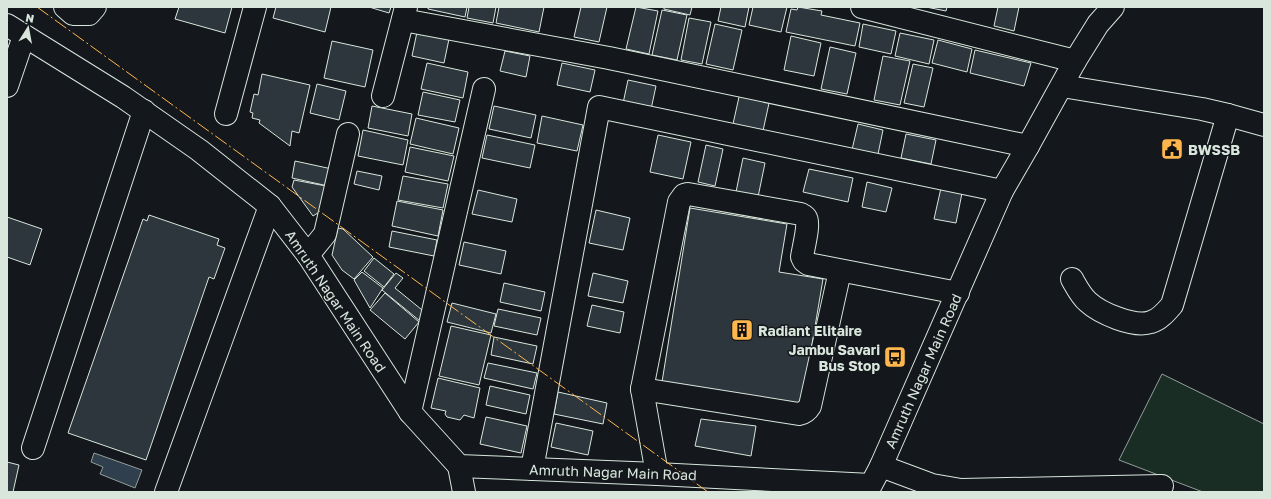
<svg xmlns="http://www.w3.org/2000/svg" width="1271" height="499" font-family="'Golos Text',sans-serif">
<style>
.green{fill:#1a2d24;stroke:#939e99}
.water{fill:#2f3f4d;stroke:#939e99}
.building{fill:#2c363c;stroke:#d8e6dc}
.lines{fill:none;stroke-linecap:round;stroke-linejoin:round}
.minor-casing{stroke:#d8e6dc;stroke-width:24}
.major-casing{stroke:#d8e6dc;stroke-width:24}
.minor{stroke:#14181c;stroke-width:22}
.major{stroke:#14181c;stroke-width:22}
.power{stroke:#ffb74d;stroke-width:1;stroke-dasharray:14 3 2 3;stroke-linecap:butt}
.labels{text-anchor:middle;dominant-baseline:central;stroke-width:3;stroke-linejoin:round;paint-order:stroke}
.poi-label{font-size:14px;font-weight:bold;fill:#d8e6dc;stroke:#14181c;text-anchor:start}
.street-label{font-size:14px;fill:#d8e6dc;stroke:#14181c}
</style>
<rect width="100%" height="100%" fill="#14181c"/>
<path class="green" d="M1162 374 1264 424V492H1203L1119 460Z"/>
<path class="water" d="M94 453 142 470 135 488 100 474 103 467 91 462Z"/>
<g class="building">
<path d="M179 7H232L225 33 175 19Z"/>
<path d="M276 7H331L325 32 273 18Z"/>
<path d="M369 7H391L389 13Z"/>
<path d="M428 7H467L465 17 428 9Z"/>
<path d="M469 7H496L493 23 467 18Z"/>
<path d="M499 7H544L539 32 496 23Z"/>
<path d="M581 7H607L599 42 574 37Z"/>
<path d="M636 7 658 11 649 54 626 49Z"/>
<path d="M664 7H692L690 15 664 9Z"/>
<path d="M721 7H749L745 27 718 21Z"/>
<path d="M753 7H787L781 32 749 25Z"/>
<path d="M798 7 822 11 821 15 860 23 855 46 786 32 791 9 797 10Z"/>
<path d="M926 7H947L946 11Z"/>
<path d="M998 7H1019L1014 31 994 26Z"/>
<path d="M662 10 687 15 677 60 652 55Z"/>
<path d="M689 18 711 22 702 64 681 60Z"/>
<path d="M715 24 742 30 733 70 706 64Z"/>
<path d="M863 24 896 31 891 54 859 47Z"/>
<path d="M417 32 449 39 444 63 412 56Z"/>
<path d="M900 33 934 40 929 64 895 56Z"/>
<path d="M791 36 821 43 814 76 784 70Z"/>
<path d="M938 40 972 49 967 72 932 63Z"/>
<path d="M332 41 373 50 365 87 324 78Z"/>
<path d="M830 47 856 53 847 94 821 89Z"/>
<path d="M975 50 1031 63 1024 86 970 73Z"/>
<path d="M505 51 530 56 526 77 500 71Z"/>
<path d="M883 56 910 61 900 105 874 100Z"/>
<path d="M427 63 468 72 463 98 421 89Z"/>
<path d="M562 63 595 70 590 92 557 85Z"/>
<path d="M913 64 933 68 924 107 904 103Z"/>
<path d="M262 74 310 85 299 133 292 131 290 146 259 123 260 120 252 118 253 113 250 112 254 94 258 95Z"/>
<path d="M628 80 656 86 650 114 622 108Z"/>
<path d="M317 84 346 91 339 120 310 113Z"/>
<path d="M741 88 771 94 761 140 731 133Z"/>
<path d="M423 92 460 100 455 122 418 115Z"/>
<path d="M372 106 412 114 408 136 368 128Z"/>
<path d="M494 106 536 115 531 138 489 129Z"/>
<path d="M542 116 583 125 577 151 537 143Z"/>
<path d="M416 118 459 128 453 154 410 144Z"/>
<path d="M858 124 883 130 877 159 851 154Z"/>
<path d="M363 130 408 140 403 165 358 156Z"/>
<path d="M906 134 936 140 931 164 901 158Z"/>
<path d="M487 135 535 145 530 168 482 158Z"/>
<path d="M658 135 691 142 683 179 650 172Z"/>
<path d="M706 145 723 149 715 186 698 182Z"/>
<path d="M410 147 454 156 448 181 405 172Z"/>
<path d="M743 158 765 163 758 197 736 192Z"/>
<path d="M295 161 332 169 328 186 292 178Z"/>
<path d="M809 169 853 178 848 202 803 192Z"/>
<path d="M357 171 382 176 379 190 354 184Z"/>
<path d="M403 176 448 184 443 208 398 200Z"/>
<path d="M294 180 326 186 321 211 313 216 292 187Z"/>
<path d="M867 182 892 188 886 212 862 207Z"/>
<path d="M941 188 962 193 956 223 934 219Z"/>
<path d="M478 190 517 199 512 222 472 214Z"/>
<path d="M397 201 443 210 438 236 392 226Z"/>
<path d="M690 208 787 224 779 272 823 279 802 404 662 382Z"/>
<path d="M596 210 630 218 623 250 589 243Z"/>
<path d="M149 215 219 239 217 245 225 248 214 279 209 277 146 460 68 433 143 219 147 221Z"/>
<path d="M7 217 42 229 30 265 7 257Z"/>
<path d="M338 228 343 229 373 257 354 279 342 270 332 255Z"/>
<path d="M392 231 437 240 434 256 389 247Z"/>
<path d="M464 242 506 251 501 274 459 265Z"/>
<path d="M374 258 394 274 384 287 364 271Z"/>
<path d="M362 272 383 288 370 308 354 280Z"/>
<path d="M396 273 403 278 395 288 427 314 420 321 382 290Z"/>
<path d="M593 273 628 281 623 303 588 296Z"/>
<path d="M504 283 545 292 541 311 500 302Z"/>
<path d="M385 293 419 322 405 339 370 310Z"/>
<path d="M452 303 496 314 491 333 447 322Z"/>
<path d="M592 305 624 312 620 333 587 326Z"/>
<path d="M498 309 541 318 537 335 494 326Z"/>
<path d="M451 326 491 335 479 385 439 376Z"/>
<path d="M494 337 537 346 533 364 491 355Z"/>
<path d="M488 363 537 373 533 389 484 378Z"/>
<path d="M438 378 480 388 474 418 464 415 460 420 447 417 445 414 446 411 431 408Z"/>
<path d="M490 386 530 395 526 414 486 405Z"/>
<path d="M558 392 607 403 603 424 554 414Z"/>
<path d="M486 417 527 426 521 453 480 444Z"/>
<path d="M701 419 756 426 751 456 695 446Z"/>
<path d="M556 423 593 431 588 455 551 447Z"/>
<path d="M7 462 19 465 13 492H7Z"/>
</g>
<g class="lines">
<g class="minor-casing">
<g id="minor">
<path d="M65 7 73 14H89L95 7"/>
<path d="M862 7 1075 61"/>
<path d="M403 20 609 58 1028 146"/>
<path d="M7 86 24 36"/>
<path d="M1062 86 1202 109 1228 115 1264 125"/>
<path d="M383 96 406 7"/>
<path d="M226 114 255 7"/>
<path d="M308 255 325 234 348 134"/>
<path d="M1072 279C1076 286 1081 296 1088 302 1100 313 1134 328 1151 322 1159 320 1166 312 1172 305L1228 115"/>
<path d="M642 389 799 414C804 413 807 411 810 406L840 271"/>
<path d="M410 412 484 89"/>
<path d="M33 448 144 111"/>
<path d="M459 466 464 492"/>
<path d="M881 466 932 485 961 490 1162 486"/>
<path d="M532 469 599 107 1002 191"/>
<path d="M657 474 642 389 679 202 684 195 688 194 801 214C802 215 805 216 806 218 810 223 803 249 802 257L804 261 808 264 958 293"/>
<path d="M166 492 270 206"/>
</g>
</g>
<g class="major-casing">
<path id="major" d="M7 25 123 97 199 150 270 206 308 255 410 412 459 466 657 474 871 485 881 466 1002 191 1028 146 1075 61 1098 24 1113 7"/>
</g>
<use href="#minor" class="minor"/>
<use href="#major" class="major"/>
<path class="power" d="M37 7 708 492"/>
</g>
<defs>
<g id="civic-square" transform="scale(1.15)"><rect x="-9" y="-9" width="18" height="18" rx="4" fill="#ffb74d" stroke="#14181c"/><path d="M-.6-6.5H3V-4.5H.6V-3L4-1V1h2V6H-6V1h2V-1L-.6-3ZM-1.2 2.5V6h2.4V2.5Z" fill="#111"/></g>
<g id="building-square" transform="scale(1.15)"><rect x="-9" y="-9" width="18" height="18" rx="4" fill="#ffb74d" stroke="#14181c"/><path d="M-4-6H4V6H1V3H-1V6H-4ZM-2.5-4.3h1.7v1.8h-1.7ZM.8-4.3h1.7v1.8H.8ZM-2.5-1h1.7V.8h-1.7ZM.8-1h1.7V.8H.8Z" fill="#111"/></g>
<g id="bus-square" transform="scale(1.15)"><rect x="-9" y="-9" width="18" height="18" rx="4" fill="#ffb74d" stroke="#14181c"/><path d="M-5-6H5V4H4V6H2V4H-2V6H-4V4H-5ZM-3.5-4V0h7V-4ZM-3.5 1.2v1.5H-2V1.2ZM2 1.2v1.5H3.5V1.2Z" fill="#111"/></g>
</defs>
<g fill-rule="evenodd">
<use href="#civic-square" x="1172" y="149"/>
<use href="#building-square" x="742" y="330"/>
<use href="#bus-square" x="895" y="357"/>
</g>
<g class="labels">
<g class="poi-label">
<text x="1188" y="149">BWSSB</text>
<text x="758" y="330">Radiant Elitaire</text>
<text x="880" y="349" text-anchor="end">Jambu Savari<tspan x="880" dy="16">Bus Stop</tspan></text>
</g>
<g class="street-label">
<text transform="translate(336 301) rotate(56)">Amruth Nagar Main Road</text>
<text transform="translate(923 371) rotate(-66)">Amruth Nagar Main Road</text>
<text transform="translate(613 472) rotate(2)">Amruth Nagar Main Road</text>
</g>
</g>
<rect width="1271" height="499" fill="none" stroke="#d8e6dc" stroke-width="16"/>
<g transform="translate(28 28) rotate(11)" stroke="#14181c" stroke-width="3" paint-order="stroke">
<path d="M0-3L7 15L0 10L-7 15Z" fill="#d8e6dc"/>
<text y="-6" font-size="11" font-weight="bold" text-anchor="middle" fill="#d8e6dc">N</text>
</g>
</svg>
